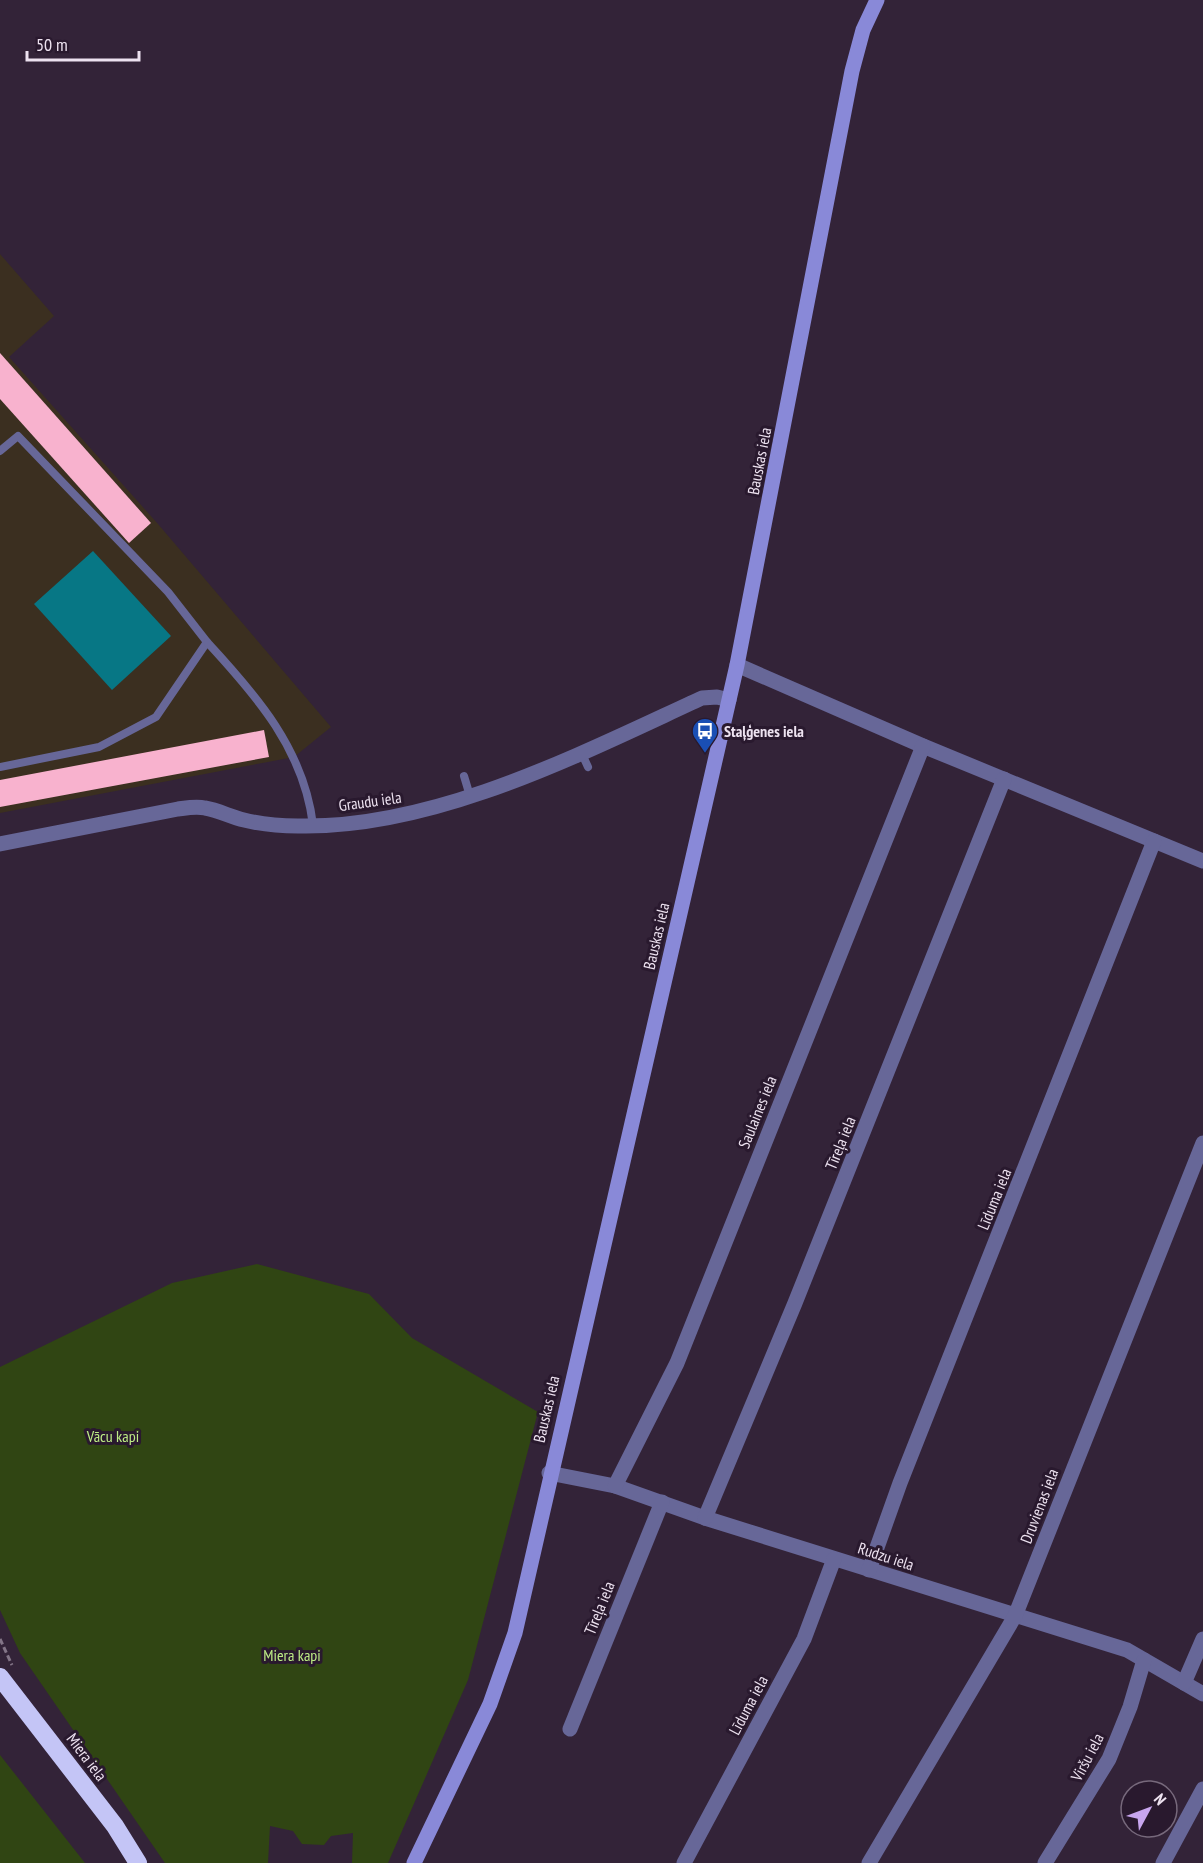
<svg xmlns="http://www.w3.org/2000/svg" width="1203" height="1863" font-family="'PT Sans Narrow',sans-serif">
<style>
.industrial{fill:#3b2f20}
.green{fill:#304513}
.water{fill:#077785}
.building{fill:#f8b2ce}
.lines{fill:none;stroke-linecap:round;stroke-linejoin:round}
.path{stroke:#837587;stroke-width:3;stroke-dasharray:6 3;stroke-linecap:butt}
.lane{stroke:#676798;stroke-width:8}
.street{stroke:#676798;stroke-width:15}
.secondary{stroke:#8989d8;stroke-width:15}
.highway{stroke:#c4c5f6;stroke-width:18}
.labels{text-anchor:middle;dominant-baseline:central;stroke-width:6;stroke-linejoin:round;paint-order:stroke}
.street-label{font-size:16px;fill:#ede2f0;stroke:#29192e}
.poi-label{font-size:16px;font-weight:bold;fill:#ede2f0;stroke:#29192e;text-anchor:start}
.park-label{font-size:16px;fill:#bdec85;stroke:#29192e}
</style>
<rect width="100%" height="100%" fill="#332338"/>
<path class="industrial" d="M0 254 54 316 9 357 158 524 331 727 294 757 0 813Z"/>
<g class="green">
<path d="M257 1264 369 1294 412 1338 538 1412 468 1680 388 1863H352L353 1833 331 1836 324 1845 302 1844 293 1831 270 1826 268 1863H165L20 1653 0 1610V1367L172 1283Z"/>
<path d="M0 1755 85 1863H0Z"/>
</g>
<path class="water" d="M93 551 171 636 112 690 34 604Z"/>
<g class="building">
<path d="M0 353 151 523 129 543 0 399Z"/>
<path d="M264 730 269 757 0 807V780Z"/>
</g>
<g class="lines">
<path class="path" d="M0 1639 12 1665"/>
<g class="lane">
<path d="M0 451 18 436 168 592 207 642 156 717 99 747 0 767"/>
<path d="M207 642C257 696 304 750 313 825"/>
<path d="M582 754 588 767"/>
<path d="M464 776 470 796"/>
</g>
<g class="street">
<path d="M737 665 923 746 1203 861"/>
<path d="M0 844 178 809C186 808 196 806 205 808 218 810 231 817 244 820 260 824 281 826 298 826 435 829 580 754 702 698L717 697 729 700"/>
<path d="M549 1473 615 1486 705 1518 1127 1650 1203 1694"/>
<path d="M615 1486 677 1363 923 746"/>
<path d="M705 1518 795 1303 1004 779"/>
<path d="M869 1570 900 1483 1154 841"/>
<path d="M1184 1683 1203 1639"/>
<path d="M570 1729 662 1502"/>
<path d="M684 1863 804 1639 834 1559"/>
<path d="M869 1863 1015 1616 1203 1143"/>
<path d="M1045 1863 1109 1759 1130 1707 1144 1660"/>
<path d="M1163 1863 1203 1789"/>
</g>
<path class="secondary" d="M414 1863 490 1704 515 1633 737 665 852 71 863 30 877 0"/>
<path class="highway" d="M0 1677 115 1826 138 1863"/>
</g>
<defs>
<g id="bus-pin" transform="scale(1.35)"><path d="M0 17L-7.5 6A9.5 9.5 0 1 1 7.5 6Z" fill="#1a4fb4" stroke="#29192e"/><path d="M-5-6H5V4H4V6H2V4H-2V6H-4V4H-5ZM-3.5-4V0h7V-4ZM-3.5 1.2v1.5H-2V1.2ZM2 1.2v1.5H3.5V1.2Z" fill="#fff"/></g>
</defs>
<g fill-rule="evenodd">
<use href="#bus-pin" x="705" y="731"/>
</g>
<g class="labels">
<g class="street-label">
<text transform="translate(759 461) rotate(-79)">Bauskas iela</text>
<text transform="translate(370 801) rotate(-8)">Graudu iela</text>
<text transform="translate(656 936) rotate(-77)">Bauskas iela</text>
<text transform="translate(757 1112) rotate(-68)">Saulaines iela</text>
<text transform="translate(840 1143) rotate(-68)">Tīreļa iela</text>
<text transform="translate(994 1199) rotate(-68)">Līduma iela</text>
<text transform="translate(546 1409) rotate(-77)">Bauskas iela</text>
<text transform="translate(1039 1506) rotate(-69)">Druvienas iela</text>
<text transform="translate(886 1556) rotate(18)">Rudzu iela</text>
<text transform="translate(599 1608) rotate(-68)">Tīreļa iela</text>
<text transform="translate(748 1705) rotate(-62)">Līduma iela</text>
<text transform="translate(87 1757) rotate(53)">Miera iela</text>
<text transform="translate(1087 1757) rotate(-62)">Viršu iela</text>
</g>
<g class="poi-label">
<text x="724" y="731">Staļģenes iela</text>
</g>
<g class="park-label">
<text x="113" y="1436">Vācu kapi</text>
<text x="292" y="1655">Miera kapi</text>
</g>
</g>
<g transform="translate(1149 1809) rotate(49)"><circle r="28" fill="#29192e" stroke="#77697c" stroke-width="1.5"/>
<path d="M0-4.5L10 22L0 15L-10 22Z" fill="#c8a6ef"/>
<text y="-9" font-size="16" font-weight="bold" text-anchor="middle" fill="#ede2f0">N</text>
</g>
<path d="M27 51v9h112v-9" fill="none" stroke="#ede2f0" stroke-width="3"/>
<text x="36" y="51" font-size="18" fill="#ede2f0" stroke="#29192e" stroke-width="4.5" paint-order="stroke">50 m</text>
</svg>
